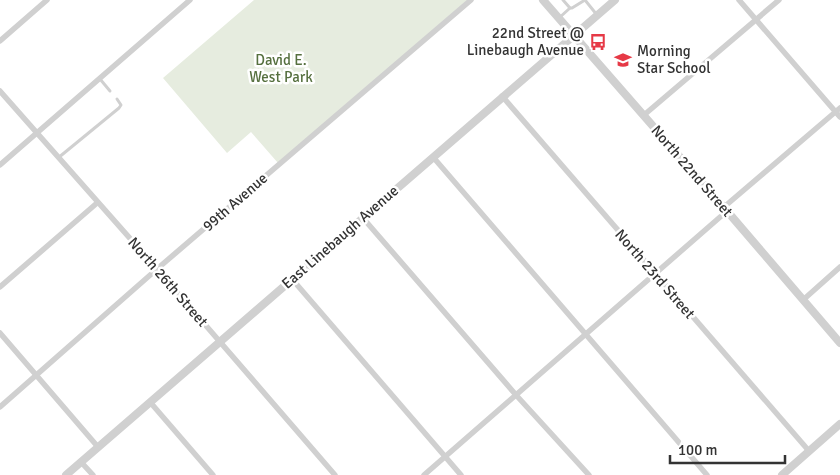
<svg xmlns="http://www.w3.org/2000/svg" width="840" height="475" font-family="Signika,sans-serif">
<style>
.green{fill:#e6ecdf}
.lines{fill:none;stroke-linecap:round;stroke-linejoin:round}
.service{stroke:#d0d0d0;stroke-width:3}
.minor{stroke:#d0d0d0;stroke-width:5.5}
.tertiary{stroke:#d0d0d0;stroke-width:8}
.labels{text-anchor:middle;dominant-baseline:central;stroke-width:5;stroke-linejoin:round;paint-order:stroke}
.poi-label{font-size:15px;fill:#333;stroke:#fff;text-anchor:end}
.park-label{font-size:15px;fill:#56703f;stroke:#fff}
.street-label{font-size:15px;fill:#333;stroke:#fff}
</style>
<rect width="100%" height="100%" fill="#fff"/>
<path class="green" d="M254 0H468L278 163 251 132 227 153 163 78Z"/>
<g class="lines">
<g class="service">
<path d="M563 0 570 8H572L585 0"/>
<path d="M585 0 597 15"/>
<path d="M559 18 570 8"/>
<path d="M100 79 110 91"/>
<path d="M58 158 119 108 121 105 117 99"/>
</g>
<g class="minor">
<path d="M739 0 840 117"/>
<path d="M0 41 47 0"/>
<path d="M0 91 157 269 335 475"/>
<path d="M502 96 809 451"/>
<path d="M644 115 779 0"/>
<path d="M433 157 707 475"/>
<path d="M0 165 190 0"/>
<path d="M724 207 840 108"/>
<path d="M363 218 516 395 589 475"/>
<path d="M292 279 461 475"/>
<path d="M0 287 97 203"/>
<path d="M803 300 840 267"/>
<path d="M0 333 98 447"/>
<path d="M150 402 213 475"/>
<path d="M0 407 157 269 471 0"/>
<path d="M81 462 93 475"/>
<path d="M424 475 727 211"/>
</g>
<g class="tertiary">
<path d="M543 0 727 211 840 343"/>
<path d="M66 475 615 0"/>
<path d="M782 475 840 424"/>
</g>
</g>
<defs>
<g id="bus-bare" transform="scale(1.35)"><path d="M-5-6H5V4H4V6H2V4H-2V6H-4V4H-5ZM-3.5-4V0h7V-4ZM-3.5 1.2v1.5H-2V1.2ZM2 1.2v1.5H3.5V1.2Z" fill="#e63946" stroke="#fff" stroke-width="2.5" paint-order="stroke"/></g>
<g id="school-bare" transform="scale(1.35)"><path d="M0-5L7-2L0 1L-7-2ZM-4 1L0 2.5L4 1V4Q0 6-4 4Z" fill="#e63946" stroke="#fff" stroke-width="2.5" paint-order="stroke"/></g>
</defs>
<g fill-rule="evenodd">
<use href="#bus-bare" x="598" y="42"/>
<use href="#school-bare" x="623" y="60"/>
</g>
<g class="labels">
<g class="poi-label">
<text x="584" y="33">22nd Street @<tspan x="584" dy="17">Linebaugh Avenue</tspan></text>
<text x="637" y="51" text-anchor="start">Morning<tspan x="637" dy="17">Star School</tspan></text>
</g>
<g class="park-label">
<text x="281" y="60">David E.<tspan x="281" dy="17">West Park</tspan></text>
</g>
<g class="street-label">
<text transform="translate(692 171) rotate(49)">North 22nd Street</text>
<text transform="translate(235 202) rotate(-41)">99th Avenue</text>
<text transform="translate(340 237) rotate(-41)">East Linebaugh Avenue</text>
<text transform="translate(655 274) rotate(49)">North 23rd Street</text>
<text transform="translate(168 282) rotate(49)">North 26th Street</text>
</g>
</g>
<path d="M670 455v8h115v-8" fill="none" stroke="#333333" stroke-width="2.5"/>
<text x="678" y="455" font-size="15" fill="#333333" stroke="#ffffff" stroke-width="4" paint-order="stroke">100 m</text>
</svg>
